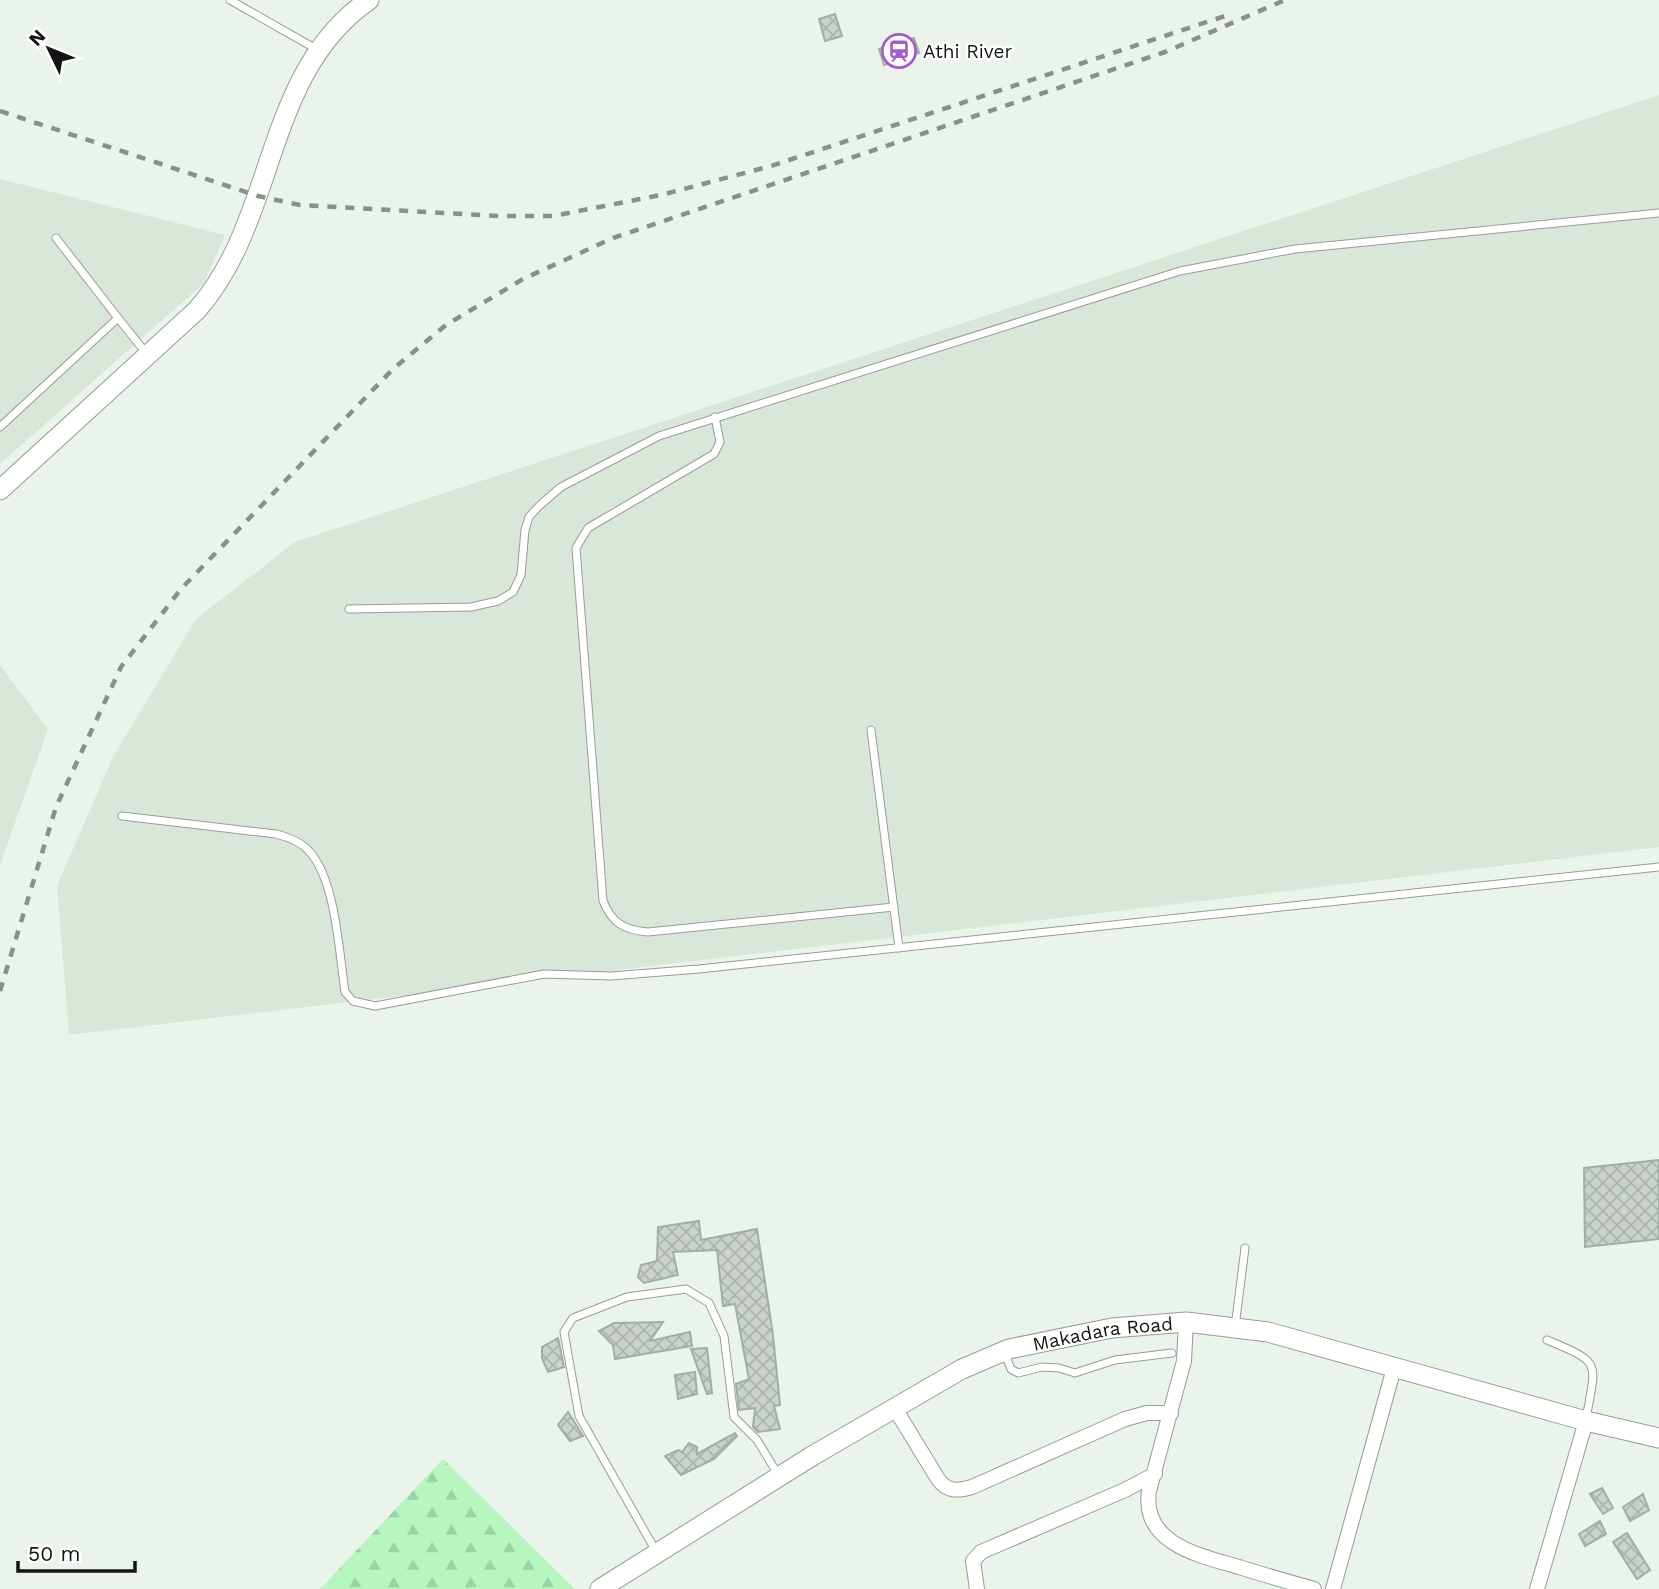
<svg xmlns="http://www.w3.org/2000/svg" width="1659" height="1589" font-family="'Work Sans',sans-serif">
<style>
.built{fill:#d8e7d9}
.forest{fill:url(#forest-firs)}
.building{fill:url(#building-cross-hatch);stroke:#a4ada5;stroke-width:2}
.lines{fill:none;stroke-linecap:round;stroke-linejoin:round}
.lane-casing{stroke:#959e96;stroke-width:9}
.street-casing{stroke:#959e96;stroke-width:16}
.secondary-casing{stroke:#959e96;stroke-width:21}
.lane{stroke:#fff;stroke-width:7}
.street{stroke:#fff;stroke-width:14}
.secondary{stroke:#fff;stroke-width:19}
.rail{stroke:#898f89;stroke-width:4.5;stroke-dasharray:9 9;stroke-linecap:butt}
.labels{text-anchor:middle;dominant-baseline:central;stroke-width:5;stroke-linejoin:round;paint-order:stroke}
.poi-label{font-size:19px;fill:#121512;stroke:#fff;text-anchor:start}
.street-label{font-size:19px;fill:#121512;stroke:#fff}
</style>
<defs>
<pattern id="forest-firs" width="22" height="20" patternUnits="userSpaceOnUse" patternTransform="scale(1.75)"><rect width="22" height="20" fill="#b5f7bf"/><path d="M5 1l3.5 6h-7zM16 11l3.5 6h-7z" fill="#9bd3a3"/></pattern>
<pattern id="building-cross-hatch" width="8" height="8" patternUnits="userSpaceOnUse" patternTransform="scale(1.75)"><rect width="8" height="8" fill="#cad3cb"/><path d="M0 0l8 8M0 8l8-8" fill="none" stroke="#acb4ad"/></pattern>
</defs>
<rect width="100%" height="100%" fill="#eaf4eb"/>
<g class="built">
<path d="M1659 95V847L69 1035 57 886 113 757 196 619 295 542Z"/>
<path d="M0 179 225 235 204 283 0 464Z"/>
<path d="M0 665 48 729 0 865Z"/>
</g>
<path class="forest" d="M443 1459 575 1589H320Z"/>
<g class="building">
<path d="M835 14 842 36 825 41 819 19Z"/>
<path d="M914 38 919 53 884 65 879 49Z"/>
<path d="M1659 1160V1239L1585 1247 1584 1168Z"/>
<path d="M699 1221 701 1240 757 1229 773 1335 780 1405 774 1406 780 1429 758 1432 753 1427 755 1408 739 1410 736 1384 749 1379 735 1304 723 1306 717 1250 673 1252 678 1275 644 1283 638 1277 641 1265 657 1261 658 1227Z"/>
<path d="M663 1322 650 1341 690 1332 692 1346 615 1359 613 1345 599 1331 614 1323Z"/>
<path d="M558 1338 564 1367 548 1372 542 1358V1347Z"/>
<path d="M707 1348 712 1393 707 1394 691 1349Z"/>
<path d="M695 1372 697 1394 678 1399 675 1375Z"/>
<path d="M568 1412 583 1436 570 1441 558 1425Z"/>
<path d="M735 1433 737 1436 714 1459 681 1475 665 1456 678 1450 682 1452 689 1443 697 1447V1454Z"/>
<path d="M1602 1488 1613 1508 1603 1514 1590 1494Z"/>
<path d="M1643 1494 1649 1510 1630 1521 1623 1507Z"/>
<path d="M1600 1521 1606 1534 1585 1546 1579 1534Z"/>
<path d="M1627 1533 1650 1570 1637 1579 1613 1542Z"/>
</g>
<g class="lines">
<g class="lane-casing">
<g id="lane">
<path d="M230 0 318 50"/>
<path d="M118 318 146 353"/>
<path d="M715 417 720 442 714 454 588 528 576 548 603 901C612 923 624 930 648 932L894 907"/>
<path d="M0 427 118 318 56 238"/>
<path d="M349 609 471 607 498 601 513 592 521 575 525 530 529 517 539 506 561 487 659 436 1180 271 1295 249 1659 213"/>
<path d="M871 730 899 948"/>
<path d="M122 816 276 834C288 837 301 842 309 851 336 880 339 953 345 992L353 1001 375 1006 544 974 611 976 699 969 1659 867"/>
<path d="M1235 1327 1245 1248"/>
<path d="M1547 1340C1603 1363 1596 1362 1586 1419"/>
<path d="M1004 1352 1011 1369 1018 1373 1042 1367 1059 1368 1075 1373 1115 1360 1172 1353"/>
<path d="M657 1553 579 1416 564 1332 573 1318 627 1297 686 1289 709 1303 724 1336 734 1417 757 1440 779 1476"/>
</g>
</g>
<g class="street-casing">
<g id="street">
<path d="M1186 1322 1184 1361 1149 1491C1141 1544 1201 1556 1239 1567 1264 1575 1289 1582 1314 1589"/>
<path d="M894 1407 938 1479C947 1492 958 1491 972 1487L1125 1419 1147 1413H1171"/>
<path d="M977 1589 973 1561 981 1552 1125 1490 1155 1474"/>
<path d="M1333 1589 1394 1368"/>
<path d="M1537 1589 1586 1421"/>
</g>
</g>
<g class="secondary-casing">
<g id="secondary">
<path d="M0 490 197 310C278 218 263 73 369 0"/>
<path id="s1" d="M600 1589 812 1456 962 1369 1009 1349 1112 1328 1186 1322 1268 1332 1586 1421 1659 1438"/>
</g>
</g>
<use href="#lane" class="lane"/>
<use href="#street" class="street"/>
<use href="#secondary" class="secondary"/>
<g class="rail">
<path d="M0 111 258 196 300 205 500 216H553L661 195 771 166 1228 15"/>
<path d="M0 991 56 807 121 667 181 589 393 369 446 325 523 279 613 238 1165 52 1285 0"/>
</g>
</g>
<defs>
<g id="station-ring" transform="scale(1.75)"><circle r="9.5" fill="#fff" stroke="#a559cb" stroke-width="1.5"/><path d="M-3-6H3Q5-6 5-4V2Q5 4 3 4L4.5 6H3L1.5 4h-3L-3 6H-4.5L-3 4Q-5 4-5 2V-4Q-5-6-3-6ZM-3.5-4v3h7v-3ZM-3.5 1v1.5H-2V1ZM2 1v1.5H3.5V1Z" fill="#a559cb"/></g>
</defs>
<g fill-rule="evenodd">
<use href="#station-ring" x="899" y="51"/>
</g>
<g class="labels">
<g class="poi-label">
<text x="923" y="51">Athi River</text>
</g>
<g class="street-label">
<text stroke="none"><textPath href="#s1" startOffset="570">Makadara Road</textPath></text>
</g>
</g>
<g transform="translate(49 49) rotate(313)" stroke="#ffffff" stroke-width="5" paint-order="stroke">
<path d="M0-5L12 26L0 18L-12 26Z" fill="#121512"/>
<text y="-10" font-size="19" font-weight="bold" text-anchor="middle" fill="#121512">N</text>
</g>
<path d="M18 1561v10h117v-10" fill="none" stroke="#121512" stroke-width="3.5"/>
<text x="28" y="1561" font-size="21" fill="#121512" stroke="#ffffff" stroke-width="5" paint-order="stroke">50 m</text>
</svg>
